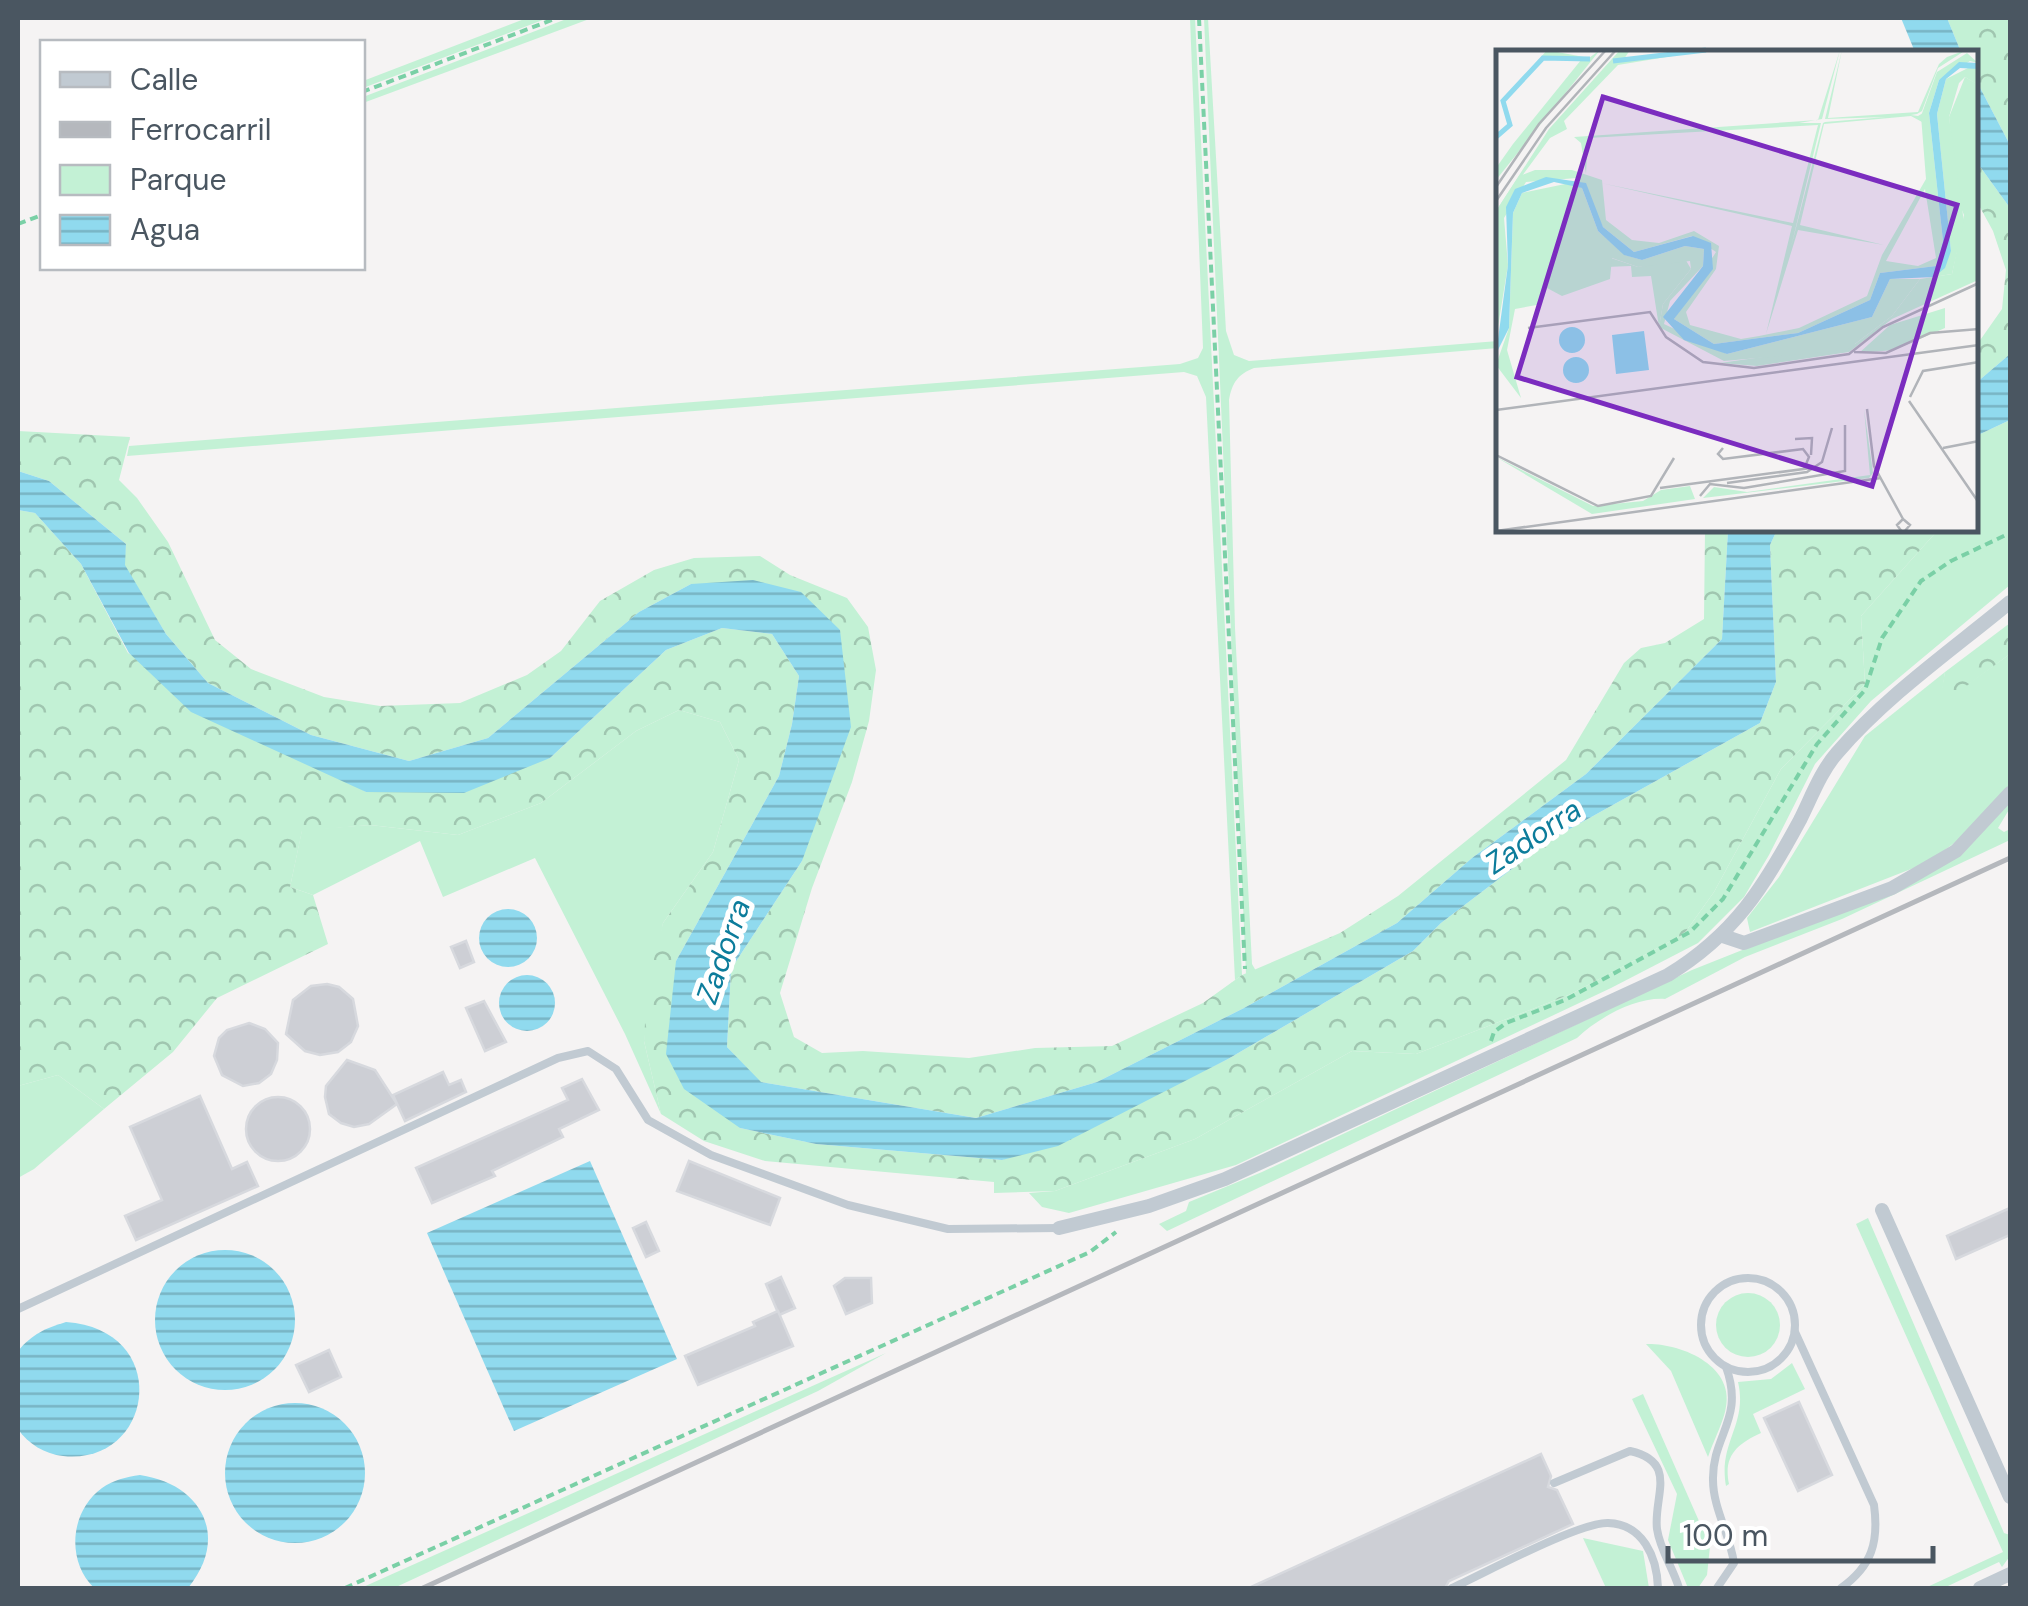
<svg xmlns="http://www.w3.org/2000/svg" width="2028" height="1606" font-family="'DM Sans',sans-serif">
<style>
.green{fill:#c3f1d5}
.forest{fill:url(#forest-crowns)}
.water{fill:url(#water-rules)}
.building{fill:#cdcfd5;stroke:#d7d9de;stroke-width:2.5}
.lines{fill:none;stroke-linecap:round;stroke-linejoin:round}
.path{stroke:#7ad0a6;stroke-width:4;stroke-dasharray:8 5;stroke-linecap:butt}
.service{stroke:#c1cad2;stroke-width:8}
.minor{stroke:#c1cad2;stroke-width:14}
.rail{stroke:#b5b8bd;stroke-width:5}
.labels{text-anchor:middle;dominant-baseline:central;stroke-width:10;stroke-linejoin:round;paint-order:stroke}
.water-label{font-size:30px;font-style:italic;fill:#0c7c9b;stroke:#fff}
.inset-river{fill:none;stroke:#90daee;stroke-width:5}
.inset-road{fill:none;stroke:#b1b4b9;stroke-width:2.5}
.view{fill:#7b2cbf;fill-opacity:0.15;stroke:#7b2cbf;stroke-width:5}
.inset-edge{fill:none;stroke:#4a5661;stroke-width:5}
</style>
<defs>
<pattern id="forest-crowns" width="20" height="18" patternUnits="userSpaceOnUse" patternTransform="scale(2.5)"><rect width="20" height="18" fill="#c3f1d5"/><path d="M2 6a3 3 0 1 1 6 0M12 15a3 3 0 1 1 6 0" fill="none" stroke="#a0c6b0"/></pattern>
<pattern id="water-rules" width="6" height="5" patternUnits="userSpaceOnUse" patternTransform="scale(2.5)"><rect width="6" height="5" fill="#90daee"/><path d="M0 2.5h6" fill="none" stroke="#78b4c4"/></pattern>
</defs>
<rect width="100%" height="100%" fill="#f5f3f3"/>
<g class="green">
<path d="M527 18H548L363 88V81Z"/>
<path d="M569 18H592L363 103V97Z"/>
<path d="M1190 18H1195L1242 975 1235 980 1206 397 1197 376 1184 372 127 456 129 446 1180 364 1198 358 1203 348Z"/>
<path d="M1204 18H1208L1226 331 1234 355 1249 361 1498 341V348L1254 368C1238 374 1232 383 1229 400L1235 628 1252 964 1256 971 1246 974Z"/>
<path d="M2010 420V585L1871 701 1815 764 1769 855 1744 897 1698 943 1611 988 1236 1165 1069 1213 1042 1207 1029 1193 1055 1191 1195 1139 1352 1051 1416 1054 1571 994 1684 934 1714 892 1781 769 1865 684 1861 616 1938 530H1976V436Z"/>
<path d="M2010 654V785L1958 840 1929 862 1750 932 1747 918 1779 877 1865 736 1945 672 1942 693 1961 689Z"/>
<path d="M679 710 720 722 739 760 713 852 663 923 644 1041 661 1114 625 1034 535 858 443 897 420 841 313 895 290 887 302 830 370 825 458 835 541 803 636 731Z"/>
<path d="M2010 800V808L1998 828 2004 832 2010 829V840L1842 919 1745 957 1665 999C1635 997 1598 1018 1577 1038L1167 1231 1159 1224 1186 1211 1189 1202 1262 1172 1692 970 1895 889Z"/>
<path d="M58 1075 104 1109 34 1169 18 1178V1086Z"/>
<path d="M1868 1218 2004 1533 2010 1535V1556L2002 1567 1999 1562 1948 1586 1949 1588H1925L2003 1552 1856 1224Z"/>
<circle cx="1748" cy="1325" r="32"/>
<path d="M1646 1344C1681 1343 1738 1366 1725 1412 1721 1427 1713 1442 1708 1457L1671 1371Z"/>
<path d="M886 1353 818 1391 394 1588H361Z"/>
<path d="M1792 1363 1805 1389 1753 1414 1761 1433C1737 1444 1723 1456 1729 1484L1726 1486C1718 1442 1748 1425 1738 1382L1771 1379Z"/>
<path d="M1643 1394 1710 1546 1707 1575 1698 1588H1688L1668 1540 1677 1494 1632 1399Z"/>
<path d="M1583 1538 1643 1551 1649 1588H1606Z"/>
</g>
<g class="forest">
<path d="M1947 18H2010V145L1976 80V52H1961Z"/>
<path d="M1976 161 2010 208V354L1976 383V346L2002 309 2006 270 1993 231 1976 200Z"/>
<path d="M18 431 130 437 119 480 137 498 168 542 215 640 251 669 324 697 380 706 460 703 527 675 561 651 600 601 654 570 694 558 760 556 790 575 847 598 868 627 876 670 869 721 852 782 812 888 780 993 794 1037 822 1053 863 1051 969 1058 1035 1048 1112 1046 1203 1003 1242 975 1340 933 1398 896 1566 760 1624 663 1641 648 1665 643 1704 619 1705 530H1728L1722 639 1586 774 1472 858 1397 923 1244 1008 1097 1082 976 1118 760 1082 727 1047 731 969 802 861 840 630 691 584 639 612 488 738 409 761 311 735 208 683 166 634 124 565 126 544 49 481 18 471Z"/>
<path d="M18 510 35 513 81 564 128 653 366 792 550 758 666 650 722 628 772 634 799 676 792 724 779 776 676 961 740 1128 816 1144 1002 1160 1144 1100 1228 1059 1413 951 1441 923 1550 840 1760 723 1776 682 1770 545 1777 530H1938L1861 616 1865 684 1781 769 1714 892 1684 934 1571 994 1416 1054 1352 1051 1195 1139 1055 1191 994 1193V1182L765 1161 704 1141 661 1114 644 1041 647 987 663 923 713 852 739 760 720 722 679 710 636 731 541 803 458 835 370 825 302 831 290 887 313 895 328 944 217 998 173 1052 104 1109 58 1075 18 1086Z"/>
<path d="M2010 623V654L1961 690 1941 694 1945 672Z"/>
</g>
<g class="water">
<path d="M1901 18H1947L1961 52H1915Z"/>
<path d="M1976 80 2010 145V208L1976 161Z"/>
<path d="M2010 354V420L1976 436V383Z"/>
<path d="M18 471 49 481 126 544 125 565 166 634 208 683 311 735 409 761 488 738 639 612 691 584 753 580 801 592 840 630 851 727 802 861 731 969 727 1047 761 1082 976 1118 1097 1082 1244 1008 1397 923 1472 858 1586 774 1722 639 1728 530H1777L1770 545 1776 682 1760 723 1550 840 1441 923 1413 951 1228 1059 1058 1146 1002 1160 816 1144 740 1128 684 1089 666 1054 676 961 779 776 792 724 799 676 772 634 722 628 666 650 550 758 464 793 366 792 191 712 129 653 81 564 35 513 18 510Z"/>
<circle cx="508" cy="938" r="29"/>
<circle cx="527" cy="1003" r="28"/>
<path d="M590 1161 677 1359 514 1431 427 1233Z"/>
<circle cx="225" cy="1320" r="70"/>
<path d="M66 1322C174 1330 154 1466 63 1456 45 1454 28 1444 18 1429V1351C32 1334 46 1328 66 1322Z"/>
<circle cx="295" cy="1473" r="70"/>
<path d="M140 1475C202 1484 230 1537 188 1588H94C66 1561 70 1511 102 1488 113 1480 126 1477 140 1475Z"/>
</g>
<g class="building">
<path d="M466 941 474 962 460 968 451 947Z"/>
<path d="M327 984 339 987 353 999 358 1026 351 1042 338 1052 320 1055 305 1051 286 1034 293 1000 311 986Z"/>
<path d="M484 1001 506 1042 485 1051 466 1008Z"/>
<path d="M249 1023 265 1029 278 1043 277 1060 271 1074 259 1083 243 1086 222 1075 214 1056 219 1038 227 1030Z"/>
<path d="M347 1060 375 1070 397 1104 369 1124 354 1127 341 1123 329 1114 325 1097 326 1086Z"/>
<path d="M443 1072 449 1085 461 1080 466 1092 405 1121 393 1095Z"/>
<path d="M582 1079 599 1110 559 1129 563 1137 492 1171 495 1176 432 1203 416 1168 568 1100 562 1088Z"/>
<path d="M200 1096 232 1169 247 1162 258 1186 136 1240 125 1216 162 1200 130 1127Z"/>
<circle cx="278" cy="1129" r="32"/>
<path d="M689 1161 780 1198 770 1225 677 1191Z"/>
<path d="M2010 1208V1235L1956 1259 1947 1236Z"/>
<path d="M646 1222 659 1251 646 1257 633 1228Z"/>
<path d="M781 1277 795 1308 779 1315 766 1284Z"/>
<path d="M845 1278H871L872 1303 846 1314 834 1286Z"/>
<path d="M778 1311 793 1346 698 1385 685 1356 755 1326 753 1322Z"/>
<path d="M329 1350 341 1377 309 1392 296 1365Z"/>
<path d="M1799 1402 1832 1475 1798 1491 1764 1418Z"/>
<path d="M1541 1454 1551 1476 1548 1487 1557 1490 1573 1524 1449 1581 1445 1588H1249Z"/>
</g>
<g class="lines">
<g class="path">
<path d="M1199 18 1245 969"/>
<path d="M362 92 557 18"/>
<path d="M18 224 42 215"/>
<path d="M1491 1041 1494 1032 1506 1023 1565 1000 1690 932 1723 899 1817 744 1865 690 1882 638 1921 581 1951 561 2010 533"/>
<path d="M345 1588 1090 1252 1116 1232"/>
</g>
<g class="service">
<circle cx="1748" cy="1325" r="47"/>
<path d="M18 1309 558 1058 588 1051 616 1069 648 1120 711 1155 848 1205 948 1229 1059 1228"/>
<path d="M1795 1332 1874 1505C1879 1542 1872 1566 1841 1588"/>
<path d="M1554 1483 1630 1451C1679 1462 1653 1497 1657 1529 1660 1550 1673 1568 1679 1588"/>
<path d="M1452 1588C1483 1574 1579 1522 1608 1523 1643 1524 1657 1557 1658 1588"/>
<path d="M1717 1588 1734 1563C1730 1535 1713 1508 1713 1480 1712 1435 1745 1419 1726 1367"/>
</g>
<g class="minor">
<path d="M1723 936 1744 943 1892 888 1956 851 2010 793"/>
<path d="M1882 1210 2010 1497"/>
<path d="M1059 1228 1149 1206 1225 1179 1668 975C1735 934 1764 887 1800 820 1811 798 1821 771 1837 753 1887 695 1952 650 2010 602"/>
<path d="M1980 1588 2010 1574"/>
</g>
<path class="rail" d="M423 1588 2010 858"/>
</g>
<g class="labels">
<g class="water-label">
<text transform="translate(1533 836) rotate(-34)">Zadorra</text>
<text transform="translate(723 951) rotate(-71)">Zadorra</text>
</g>
</g>
<g transform="translate(1496 50)">
<rect width="482" height="482" fill="#f5f3f3"/>
<path d="M51 0 93 8 104 0 0 130V118L17 94 85 10 49 8 17 40ZM124 0H134L128 9 133 11 213 0 122 15 68 71 71 79 54 88 0 161 53 79ZM344 0 326 69 303 73H325L295 197 327 73 329 72 390 67 329 69 346 0 332 68 422 62 443 14 451 7 470 0 442 18 426 61 421 64 415 65 422 66 427 63 426 72 415 66 328 74 304 175 388 195 302 180 270 284 296 176 105 133 297 173 322 75 92 88 90 124 85 93 78 87 322 70ZM469 27 483 35 482 230 396 269 353 302 261 316 224 313 359 294 396 266 424 229 456 224 468 165 460 146 453 67ZM188 207 195 219 167 254 163 277 155 226 136 227 135 216 110 217 115 208 142 217ZM449 258V278L398 300 363 303 394 275ZM368 359 377 423 373 428 207 448 218 437 251 442 374 425ZM0 407 97 456 147 451 165 440 194 436 199 449 96 464Z" fill="#c3f1d5"/>
<path d="M471 3 482 13 474 11 443 30 433 63 447 191 440 216 384 223 374 250 302 283 218 294 178 269 220 202 196 186 138 202 107 177 81 128 30 132 8 168 12 215 0 289V161L23 126 39 120H76L106 130 110 170 136 190 163 193 198 181 223 196 220 219 190 262 194 275 245 289 263 286 303 278 371 246 386 205 430 129 425 66 441 22ZM429 139 440 208 422 216 390 211ZM474 17 482 19V35L469 27 463 33 453 67 468 172 456 224 438 227 455 201 441 64 450 29ZM74 133 86 138 102 181 129 205 146 210 189 196 208 199 207 216 174 251 168 274 231 304 376 267 394 229H424L396 266 351 300 228 311 163 277 167 254 195 219 194 211 142 217 116 208 114 229 66 246 51 238 46 254 19 259 11 300 25 348 0 315 13 278 17 163 26 143Z" fill="#c3f1d5" fill-rule="evenodd"/>
<path d="M463 12 482 13V19L464 18 450 29 441 64 455 201 449 218 438 227 394 229 376 267 231 304 188 290 167 267 207 216 208 199 189 196 146 210 128 205 102 181 86 138 58 132 26 143 17 163 13 278 0 304 12 215 10 157 19 139 50 127 90 133 107 177 138 202 197 186 215 193 217 219 178 269 218 294 302 283 374 250 384 223 440 216 447 191 433 63 443 30ZM63 290a13 13 0 1 1 26 0a13 13 0 1 1-26 0ZM148 281 153 320 120 324 116 285ZM67 320a13 13 0 1 1 26 0a13 13 0 1 1-26 0Z" fill="#90daee"/>
<path class="inset-river" d="M117 11 210 0M0 87 14 75 7 51 47 8 94 9"/>
<path class="inset-road" d="M0 137 43 74 110 0M0 151 50 78 120 0M32 278 154 262 170 287 207 312 258 318 353 304 387 277 483 233M358 302 390 303 434 283 483 279M414 347 427 321 483 312M413 351 483 453M371 359 378 416 407 469M0 360 483 295M299 389 316 388 315 405M227 398 222 404 227 409 307 399 313 407 308 419M447 398 483 391M0 405 102 456 155 446 178 408M231 433 311 422 326 412 336 378M164 438 315 418M204 446 214 434 248 438 349 421V375M0 481 385 428M406 482 401 475 407 469 414 475 408 482"/>
<path class="view" d="M107 47 461 155 376 436 21 327Z"/>
<rect width="482" height="482" class="inset-edge"/>
</g>
<rect width="2028" height="1606" fill="none" stroke="#4a5661" stroke-width="40"/>
<rect x="40" y="40" width="325" height="230" fill="#ffffff" stroke="#b7bbc0" stroke-width="2.5"/>
<rect x="60" y="72" width="50" height="15" fill="#c1cad2" stroke="#b7bbc0" stroke-width="2.5"/>
<text x="130" y="90" font-size="30" fill="#4a5661">Calle</text>
<rect x="60" y="122" width="50" height="15" fill="#b5b8bd" stroke="#b7bbc0" stroke-width="2.5"/>
<text x="130" y="140" font-size="30" fill="#4a5661">Ferrocarril</text>
<rect x="60" y="165" width="50" height="30" fill="#c3f1d5" stroke="#b7bbc0" stroke-width="2.5"/>
<text x="130" y="190" font-size="30" fill="#4a5661">Parque</text>
<rect x="60" y="215" width="50" height="30" fill="url(#water-rules)" stroke="#b7bbc0" stroke-width="2.5"/>
<text x="130" y="240" font-size="30" fill="#4a5661">Agua</text>
<path d="M1668 1546v15h265v-15" fill="none" stroke="#4a5661" stroke-width="5"/>
<text x="1683" y="1546" font-size="30" fill="#4a5661" stroke="#ffffff" stroke-width="8" paint-order="stroke">100 m</text>
</svg>
